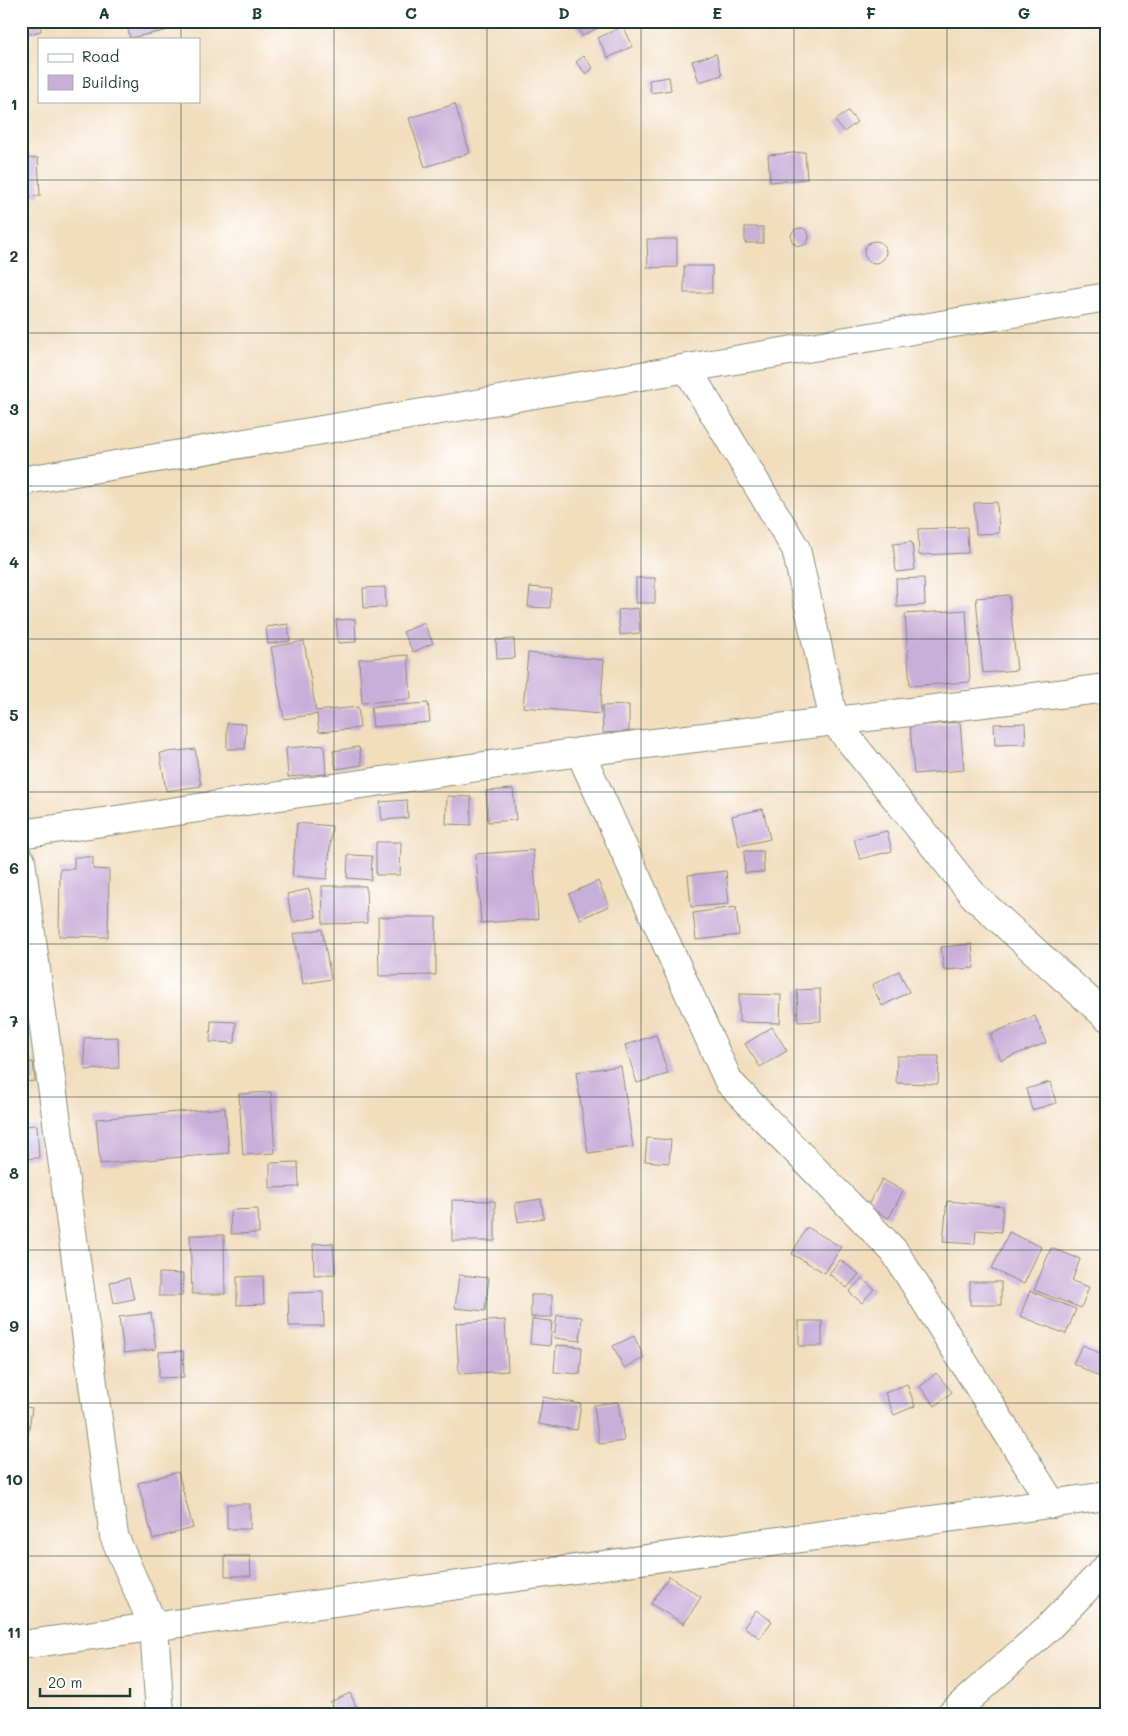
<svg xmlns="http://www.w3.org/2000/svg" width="1128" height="1736" font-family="Mali,sans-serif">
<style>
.building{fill:#c9aed9}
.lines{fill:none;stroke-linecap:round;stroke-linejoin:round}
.minor-casing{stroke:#888d78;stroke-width:30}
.minor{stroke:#fff;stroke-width:28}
.grid{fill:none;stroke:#1f3d34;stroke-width:1;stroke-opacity:0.55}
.neatline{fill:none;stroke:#1f3d34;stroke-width:2}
.grid-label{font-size:16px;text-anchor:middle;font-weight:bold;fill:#1f3d34}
</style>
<rect width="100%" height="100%" fill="#fff"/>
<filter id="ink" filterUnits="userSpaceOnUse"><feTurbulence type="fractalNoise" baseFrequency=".02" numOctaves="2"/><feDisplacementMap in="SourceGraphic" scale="10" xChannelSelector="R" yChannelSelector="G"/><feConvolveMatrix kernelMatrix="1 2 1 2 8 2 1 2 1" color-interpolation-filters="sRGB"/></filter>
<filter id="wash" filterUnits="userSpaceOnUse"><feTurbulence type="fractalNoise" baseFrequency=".0096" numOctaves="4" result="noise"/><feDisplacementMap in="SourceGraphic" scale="20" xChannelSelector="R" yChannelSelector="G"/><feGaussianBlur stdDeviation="1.12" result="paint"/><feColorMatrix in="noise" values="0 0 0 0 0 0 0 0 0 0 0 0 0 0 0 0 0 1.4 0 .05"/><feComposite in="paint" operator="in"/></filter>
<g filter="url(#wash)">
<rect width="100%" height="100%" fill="#f2ddbd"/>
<g id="blocks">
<g class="building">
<path d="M21 21H39L41 31 21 36Z"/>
<path d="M126 21H167L169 30 130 38Z"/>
<path d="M226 21H245V23L226 24Z"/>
<path d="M575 21H611L582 36Z"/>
<path d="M679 21H702L683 30Z"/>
<path d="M623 26 633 46 608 58 598 38Z"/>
<path d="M716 54 722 75 699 82 692 61Z"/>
<path d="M583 56 593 68 586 74 576 62Z"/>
<path d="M669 77 671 90 651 93 649 80Z"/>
<path d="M455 104 470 153 425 167 409 118Z"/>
<path d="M848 111 857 122 844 132 835 121Z"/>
<path d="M805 152 807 179 770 182 768 155Z"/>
<path d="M28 153V158H38L40 196 21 197V154Z"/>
<rect x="745" y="227" width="18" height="16"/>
<circle cx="800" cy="237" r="9"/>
<path d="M647 239H677V267L648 268Z"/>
<circle cx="875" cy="252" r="11"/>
<rect x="684" y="266" width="28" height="27"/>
<path d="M997 502 999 533 976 534 974 503Z"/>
<path d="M967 527 968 553 919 555 918 529Z"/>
<path d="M912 542 915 570 896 572 893 544Z"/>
<rect x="636" y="578" width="19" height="25"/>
<path d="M924 578 925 605 897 607 896 579Z"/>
<path d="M385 587 386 607 364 608 363 588Z"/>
<path d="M530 587 552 589 550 608 528 607Z"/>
<path d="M1009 595 1017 670 983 673 976 598Z"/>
<path d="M638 608 640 633 620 635 618 610Z"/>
<path d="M966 610 970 682 910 686 905 614Z"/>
<path d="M355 619 356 642 338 643 336 620Z"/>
<path d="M424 623 433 643 413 652 403 632Z"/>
<path d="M288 624 290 641 268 644 266 627Z"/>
<path d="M514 639 515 658 497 659 496 640Z"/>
<path d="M304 641 316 711 358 707 360 728 319 732 317 714 284 719 271 647Z"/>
<path d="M528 653 604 660 600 714 523 707Z"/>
<path d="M408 655 411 699 362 703 359 659Z"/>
<path d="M428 703 430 722 373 727 371 707Z"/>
<path d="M629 705V732L603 733 602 706Z"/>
<path d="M960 722 964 770 914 774 910 726Z"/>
<path d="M227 723 246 724 245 749H227Z"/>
<path d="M1025 723 1026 744 995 745 994 724Z"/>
<path d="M324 745 326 774 288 777 286 748Z"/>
<path d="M359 747 362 765 336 769 333 751Z"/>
<path d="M195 749 201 786 166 791 160 753Z"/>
<path d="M513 789 516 820 488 822 486 791Z"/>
<path d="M447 796 471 797V825L446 824Z"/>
<path d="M407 800 408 818 382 820 380 802Z"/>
<path d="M763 809 770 839 739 846 732 816Z"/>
<path d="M297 823 332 826 327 879 292 876Z"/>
<path d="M887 831 892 851 860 859 854 839Z"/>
<path d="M376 842H401L400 875H376Z"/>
<path d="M533 850 538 919 481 923 476 854Z"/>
<path d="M744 851H763L764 872 745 873Z"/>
<path d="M348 855 372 856 371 880 347 878Z"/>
<path d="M74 857H93V869L109 870 108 937 59 936 60 869H74Z"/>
<path d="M726 871 729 904 691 907 688 875Z"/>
<path d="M598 881 609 906 580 919 569 894Z"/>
<path d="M322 886H366L367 923 323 924Z"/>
<path d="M309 889 316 917 293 922 287 894Z"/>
<path d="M736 907 739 935 696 940 693 913Z"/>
<path d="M378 917H436V975L379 976Z"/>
<path d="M322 929 331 979 303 984 293 934Z"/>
<path d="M972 944 974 968 944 970 941 947Z"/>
<path d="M899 971 909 992 882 1006 872 985Z"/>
<path d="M820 989 821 1021 798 1022 797 990Z"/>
<path d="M739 994 781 995 780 1023 739 1022Z"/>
<path d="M1035 1016 1046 1043 1001 1060 990 1034Z"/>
<path d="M211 1021 236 1022 235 1043 210 1042Z"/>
<path d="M772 1027 787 1051 760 1067 745 1044Z"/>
<path d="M656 1035 668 1074 637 1083 625 1045Z"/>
<path d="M118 1037 119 1068 85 1070 84 1038Z"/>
<path d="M897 1056H939L938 1084 896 1083Z"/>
<path d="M33 1062 35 1081 21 1082V1063Z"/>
<path d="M621 1066 633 1147 588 1153 576 1072Z"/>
<path d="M1050 1082 1056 1103 1032 1110 1026 1089Z"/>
<path d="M271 1092 275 1153 243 1155 239 1094Z"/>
<path d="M225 1108 229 1153 100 1164 96 1119Z"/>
<path d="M37 1125 39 1158 21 1159V1126Z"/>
<path d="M647 1138 671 1140 669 1163 645 1161Z"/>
<path d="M298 1162 299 1187 270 1188V1163Z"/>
<path d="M882 1179 903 1191 889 1218 867 1207Z"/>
<path d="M541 1199 544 1218 518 1222 515 1203Z"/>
<path d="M452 1200 495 1201V1241H452Z"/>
<path d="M947 1201 1003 1206 1001 1232 976 1230 975 1244 943 1242Z"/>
<path d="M21 1204H25L26 1231H21Z"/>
<path d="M258 1209 259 1233 231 1234 230 1210Z"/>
<path d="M807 1227 841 1247 825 1273 792 1254Z"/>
<path d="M1009 1232 1041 1247 1024 1284 992 1269Z"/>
<path d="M190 1235H224L225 1294H192Z"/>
<path d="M333 1243 335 1274 314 1275 313 1244Z"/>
<path d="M1051 1248 1080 1259 1072 1281 1089 1287 1081 1308 1034 1290Z"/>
<path d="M840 1260 859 1274 847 1288 829 1274Z"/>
<path d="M159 1273 183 1274 182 1296H159Z"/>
<path d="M459 1275 489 1278 485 1311 455 1308Z"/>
<path d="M263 1276 264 1304 237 1305V1277Z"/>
<path d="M129 1278 134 1299 114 1303 110 1282Z"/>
<path d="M862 1278 874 1289 862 1303 849 1292Z"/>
<rect x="970" y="1282" width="31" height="23"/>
<path d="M1030 1291 1076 1309 1066 1334 1020 1316Z"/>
<path d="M323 1292 324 1326H289L288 1293Z"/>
<rect x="531" y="1295" width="21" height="22"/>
<path d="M21 1313 26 1314V1338H21Z"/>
<path d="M151 1313 156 1349 124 1353 119 1317Z"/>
<path d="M557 1315 582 1317 580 1341 554 1338Z"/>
<path d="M532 1319 552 1321 550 1346 530 1344Z"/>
<path d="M505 1320 508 1371 459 1374 456 1323Z"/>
<rect x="799" y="1321" width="23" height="25"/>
<path d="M634 1336 644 1358 624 1368 613 1346Z"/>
<path d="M556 1345 582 1347 580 1374 554 1372Z"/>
<path d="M1083 1345 1107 1357V1381L1073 1363Z"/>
<path d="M183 1351 184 1377 159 1378V1352Z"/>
<path d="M936 1373 952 1392 935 1406 920 1387Z"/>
<path d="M907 1384 915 1406 894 1415 885 1393Z"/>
<path d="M543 1397 581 1404 577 1430 538 1424Z"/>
<path d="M618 1402 624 1441 599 1444 594 1405Z"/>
<path d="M21 1406 32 1408 28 1435 21 1434Z"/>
<path d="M178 1472 193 1528 153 1539 138 1483Z"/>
<rect x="227" y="1504" width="23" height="25"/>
<path d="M225 1556H250L251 1576H225Z"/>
<path d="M669 1576 701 1597 684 1624 651 1604Z"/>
<path d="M21 1582 28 1613 21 1614Z"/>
<path d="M756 1610 772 1621 760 1638 744 1627Z"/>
<path d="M350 1693 360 1715H336L330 1702Z"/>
</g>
</g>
</g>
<g filter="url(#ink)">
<use href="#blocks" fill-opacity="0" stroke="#888d78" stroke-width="1"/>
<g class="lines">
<g class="minor-casing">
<g id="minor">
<path d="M687 369 796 549 834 721 974 896 1107 1017"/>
<path d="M21 481 1107 297"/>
<path d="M580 752 729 1082 894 1251 1052 1504"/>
<path d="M21 834 580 752 1107 688"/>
<path d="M21 861 114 1536 154 1627 160 1715"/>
<path d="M21 1645 1107 1496"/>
<path d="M950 1715 1046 1630 1107 1567"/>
</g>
</g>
<use href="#minor" class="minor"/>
</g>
</g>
<path class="grid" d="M181 21V39M334 21V1715M487 21V1715M641 21V1715M794 21V1715M947 21V1715M181 101V1715M21 180H1107M21 333H1107M21 486H1107M21 639H1107M21 792H1107M21 944H1107M21 1097H1107M21 1250H1107M21 1403H1107M21 1556H1107"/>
<rect width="1128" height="1736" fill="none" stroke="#fff" stroke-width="55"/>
<rect x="38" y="38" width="162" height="65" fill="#ffffff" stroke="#a5b1ae"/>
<rect x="48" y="54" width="25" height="8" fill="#ffffff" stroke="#a5b1ae"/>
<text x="82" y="62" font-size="15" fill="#1f3d34">Road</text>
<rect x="48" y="75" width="25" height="15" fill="#c9aed9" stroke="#a5b1ae"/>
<text x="82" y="88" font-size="15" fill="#1f3d34">Building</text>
<path d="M40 1688v8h90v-8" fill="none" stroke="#1f3d34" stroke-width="2.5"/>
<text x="48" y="1688" font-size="15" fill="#1f3d34" stroke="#ffffff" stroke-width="4" paint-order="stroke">20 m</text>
<rect x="28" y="28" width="1072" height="1680" class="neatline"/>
<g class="grid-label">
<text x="104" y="19">A</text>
<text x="257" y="19">B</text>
<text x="411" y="19">C</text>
<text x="564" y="19">D</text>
<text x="717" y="19">E</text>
<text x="871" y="19">F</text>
<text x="1024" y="19">G</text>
<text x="14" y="110">1</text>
<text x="14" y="262">2</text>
<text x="14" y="415">3</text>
<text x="14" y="568">4</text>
<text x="14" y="721">5</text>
<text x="14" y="874">6</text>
<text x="14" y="1027">7</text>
<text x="14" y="1179">8</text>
<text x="14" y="1332">9</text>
<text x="14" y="1485">10</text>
<text x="14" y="1638">11</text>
</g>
</svg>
